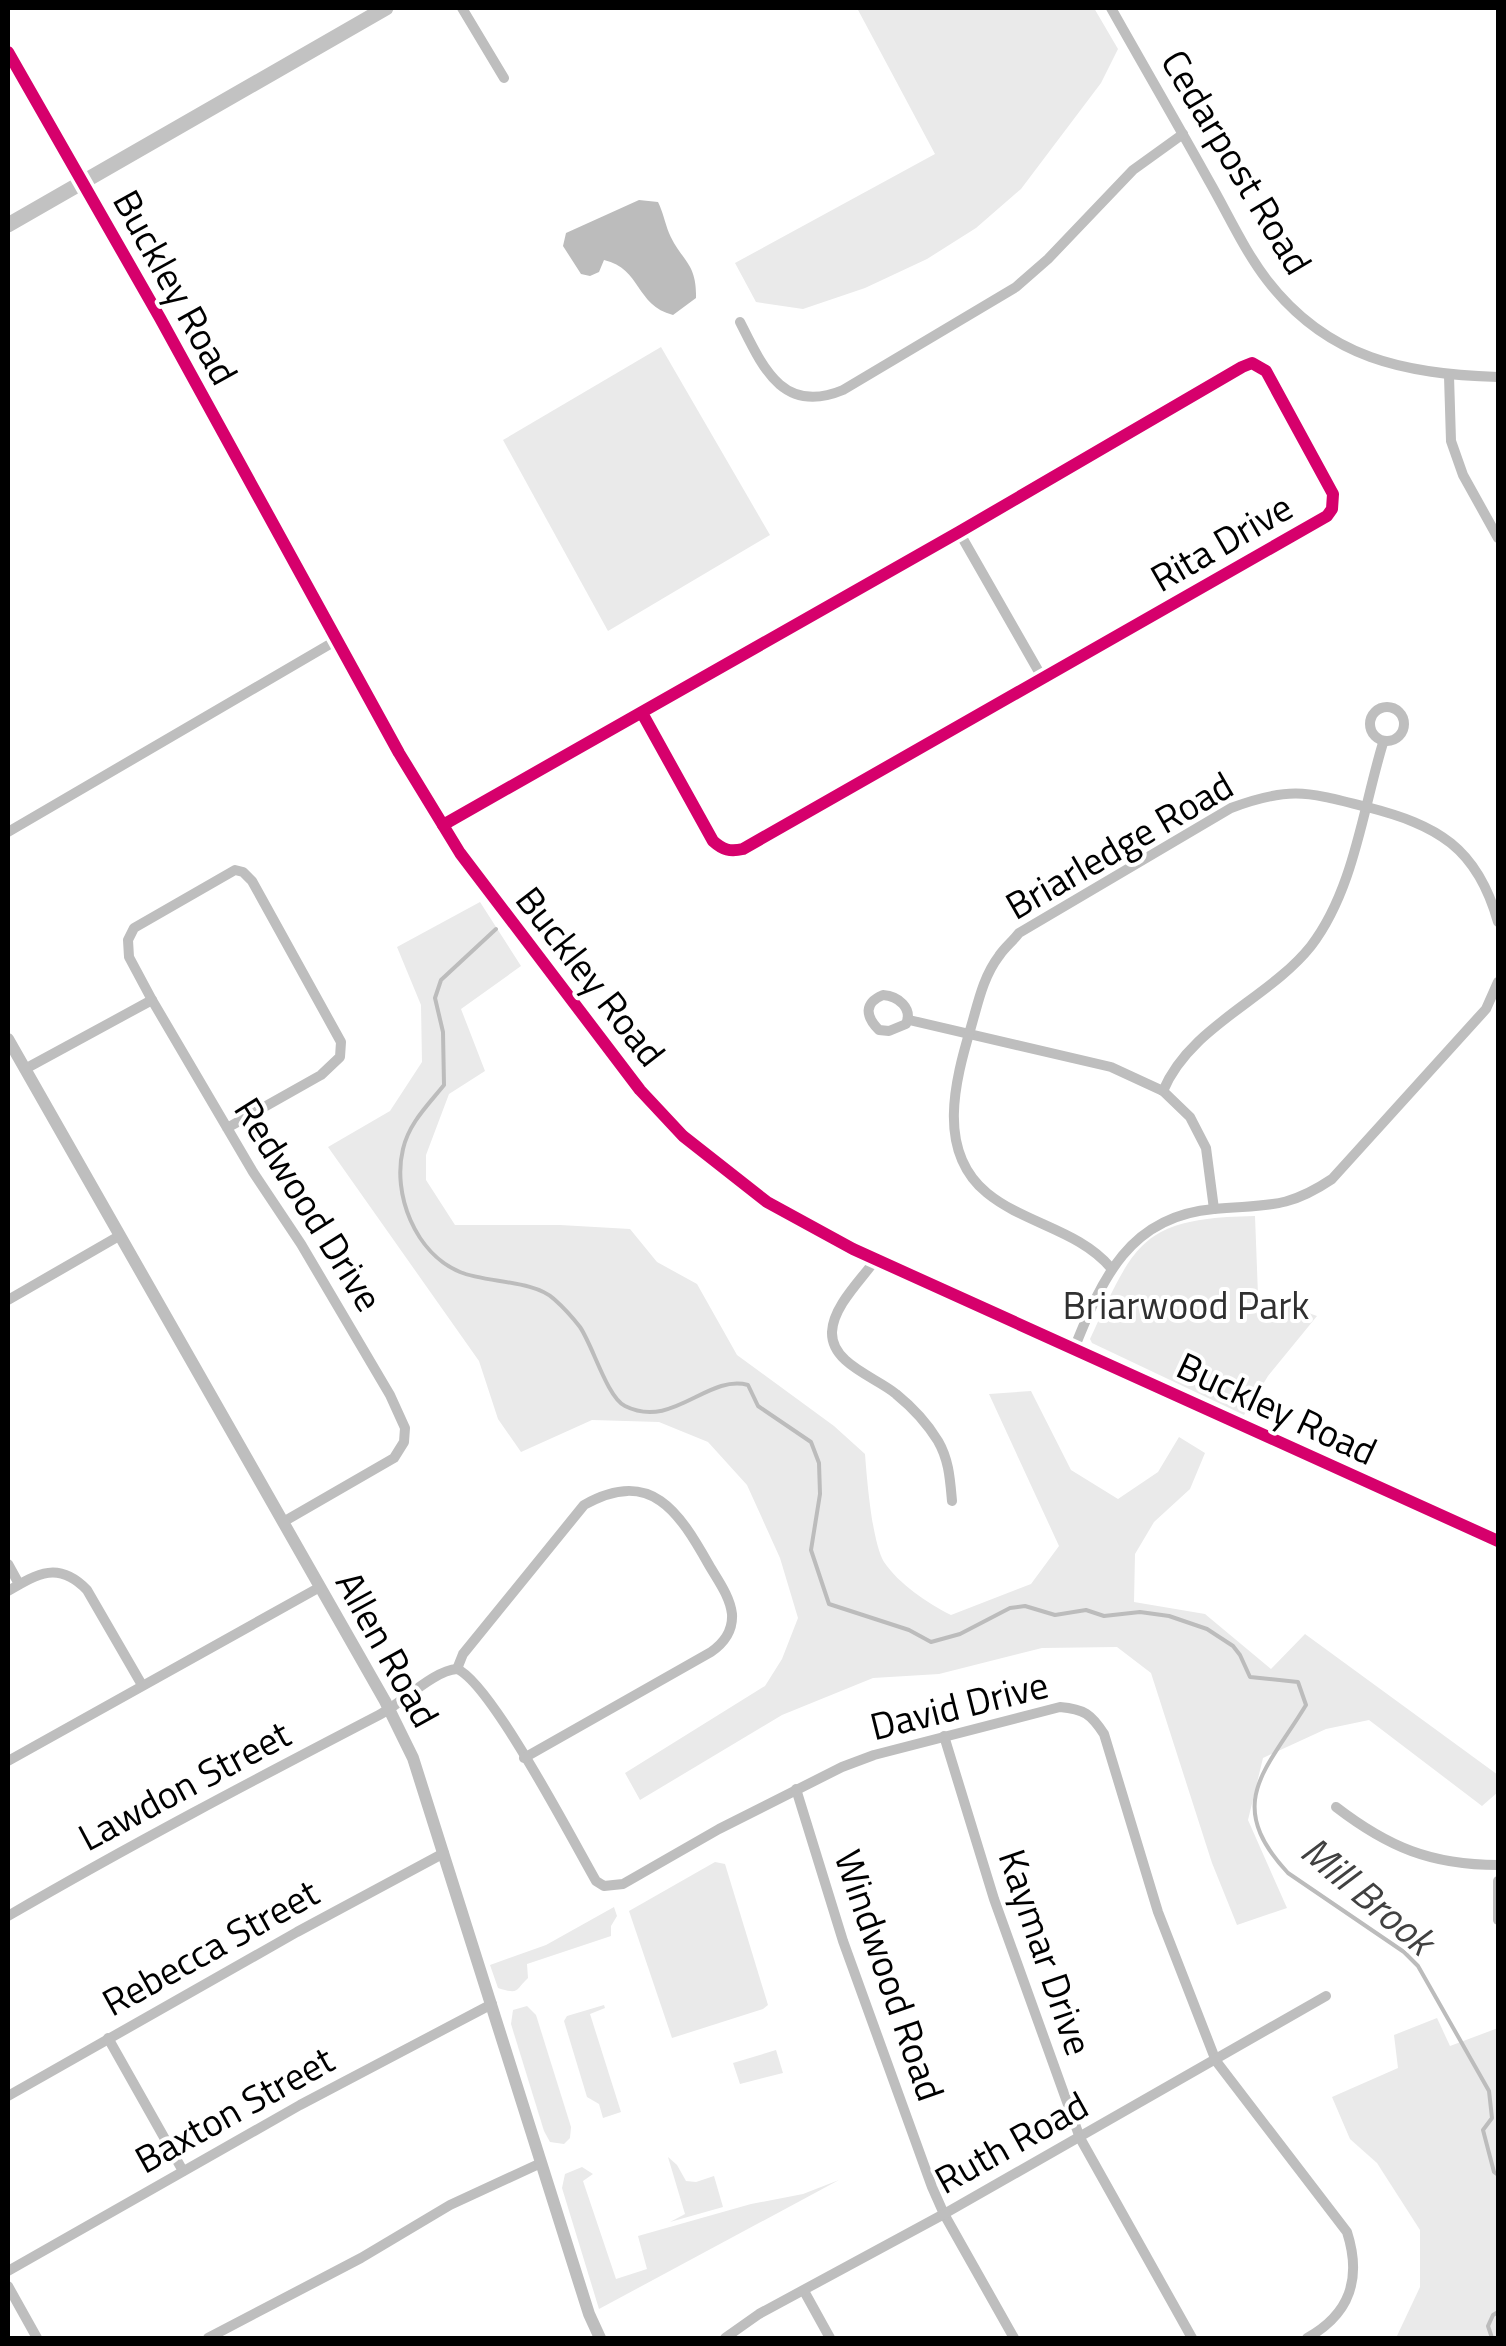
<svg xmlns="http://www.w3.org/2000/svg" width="1506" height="2346" font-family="'Titillium Web',sans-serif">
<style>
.green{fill:#eaeaea}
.water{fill:#bcbcbc}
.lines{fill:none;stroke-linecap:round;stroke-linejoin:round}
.stream{stroke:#bcbcbc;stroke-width:4}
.minor{stroke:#bebebe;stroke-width:10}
.tertiary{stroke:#bebebe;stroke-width:12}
.secondary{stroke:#c2c2c2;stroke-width:15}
.cycleway-casing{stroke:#fff;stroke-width:19}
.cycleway{stroke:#d6006c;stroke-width:12}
.labels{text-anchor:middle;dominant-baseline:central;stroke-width:8;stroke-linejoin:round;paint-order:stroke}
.street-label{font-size:38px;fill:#000;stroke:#fff}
.park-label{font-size:38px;fill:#303030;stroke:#fff}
.water-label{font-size:40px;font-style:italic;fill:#414141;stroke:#fff}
</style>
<rect width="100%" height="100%" fill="#fff"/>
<g class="green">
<path d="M857 8H1094L1118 49 1101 83 1021 189 976 228 927 259 865 288 803 309 756 302 735 263 935 154Z"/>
<path d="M661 347 770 535 608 631 503 440Z"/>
<path d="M480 902 521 966 461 1009 485 1071 449 1094 426 1155V1180L455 1225H560L630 1229 657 1262 697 1284 737 1355 834 1426 865 1454C867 1479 872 1542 884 1562 899 1584 927 1603 951 1615L1031 1584 1059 1546 989 1394 1031 1391 1071 1470 1118 1499 1158 1472 1179 1437 1205 1453 1190 1489 1154 1522 1135 1554 1134 1602 1205 1614 1271 1669 1305 1634 1498 1775V1792L1482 1806 1369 1720 1326 1729 1263 1758 1248 1820 1287 1908 1237 1925 1212 1863 1151 1673 1117 1647 1042 1648 939 1674 873 1678 782 1715 640 1800 625 1773 765 1686 782 1659 798 1618 780 1558 747 1485 708 1442 659 1422 592 1420 521 1452 498 1419 479 1361 328 1147 390 1111 422 1062 421 1005 397 947Z"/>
<path d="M1255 1216 1258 1295 1317 1316 1268 1376 1244 1415 1092 1343 1090 1339C1135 1242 1141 1218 1255 1216Z"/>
<path d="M715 1862 725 1864 768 2005 763 2009 672 2038 629 1911Z"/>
<path d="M614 1907 617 1916 611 1926V1936L527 1964 528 1978C515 1990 520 1995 498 1988L490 1965 546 1945Z"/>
<path d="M604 2005 605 2008 590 2014 621 2112 603 2118 599 2104 587 2097 564 2021 567 2016Z"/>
<path d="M527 2006 536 2015 571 2127 570 2138 564 2144 550 2142 544 2131 511 2024 513 2010Z"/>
<path d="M1437 2018 1450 2046 1498 2028V2338H1396L1420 2287V2230L1377 2163 1350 2139 1332 2097 1398 2068 1394 2035Z"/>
<path d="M776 2050 783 2073 740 2084 733 2063Z"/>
<path d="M668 2157 677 2165 686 2181 696 2182 714 2176 723 2207 670 2222 685 2214Z"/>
<path d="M582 2167 593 2174 583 2181 616 2279 647 2269 638 2236 751 2204 803 2194 839 2180 599 2309 562 2188 565 2174Z"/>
</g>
<path class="water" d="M639 200 658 202C663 212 665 223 669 233 681 261 697 262 696 298L673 315C635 305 642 269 604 260L599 272 590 276 581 274 563 246 566 233Z"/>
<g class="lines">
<g class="stream">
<path d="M496 929 441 980 435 998 443 1032 444 1085C428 1105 409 1123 403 1149 392 1194 415 1253 460 1272 486 1283 534 1280 554 1299 563 1307 573 1318 580 1327 593 1346 607 1397 625 1406 673 1430 707 1374 748 1385L758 1406 811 1442 819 1463 820 1494 811 1550 829 1604 909 1630 931 1642 960 1634 1010 1608 1025 1606 1055 1615 1086 1610 1104 1616 1140 1612 1169 1616 1207 1629 1233 1646 1240 1655 1250 1677 1298 1682 1306 1705C1266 1771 1223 1803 1288 1873L1404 1952 1418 1966 1489 2091 1492 2118 1483 2130 1494 2172 1498 2175"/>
<path d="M1492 2338 1488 2326 1493 2315 1498 2312"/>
</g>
<g class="minor">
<path d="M462 8 504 78"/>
<path d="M1111 8C1143 65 1177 123 1209 181 1228 214 1244 250 1267 280 1328 359 1405 374 1498 377"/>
<path d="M740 322C763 368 783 415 843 390L1016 287 1048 259 1133 170 1183 134"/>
<path d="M1449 376 1451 441 1463 475 1498 538"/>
<path d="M959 532 1043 679"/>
<circle cx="1387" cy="724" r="17"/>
<path d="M443 825 959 532 1242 367 1252 363 1266 371 1333 494 1332 509 1327 516 743 849C730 852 723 850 713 841L642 713"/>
<path d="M8 832 337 640"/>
<path d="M883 995C898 996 913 1008 906 1024L889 1031 879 1030C865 1016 864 1003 883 995Z"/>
<path d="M909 1020 1111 1067 1163 1091 1190 1117 1206 1148 1214 1209"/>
<path d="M25 1069 152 1000"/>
<path d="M1163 1091C1190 1026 1269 999 1311 946 1354 890 1363 808 1383 743"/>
<path d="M227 1128 321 1075 340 1057 341 1042 252 881 243 872 235 870 134 928 128 940 129 957 152 1000 253 1172 301 1244 390 1395 405 1428 404 1442 394 1458 283 1522"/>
<path d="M876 1259C862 1279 833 1306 832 1332 831 1364 876 1377 896 1394 912 1407 927 1423 938 1441 949 1460 950 1479 952 1501"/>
<path d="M1111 1268C1079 1230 1025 1224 987 1193 936 1151 955 1081 971 1027 978 1003 983 977 999 956 1004 948 1013 941 1019 933L1231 808C1290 786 1307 792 1367 807 1437 825 1477 847 1498 922"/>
<path d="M8 1300 119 1236"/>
<path d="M1074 1349C1102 1279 1129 1216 1214 1209 1266 1204 1286 1210 1332 1179L1486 1009 1498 982"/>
<path d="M8 1564 19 1584"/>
<path d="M8 1591C38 1573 59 1561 87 1590L142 1685"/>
<path d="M457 1669C491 1683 573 1841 596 1881L604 1886 623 1884 719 1829 842 1767 874 1755 1060 1707C1084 1709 1091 1714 1104 1734L1158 1912 1216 2061 1347 2232C1362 2279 1350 2314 1307 2338"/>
<path d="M457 1669 463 1654 584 1505C651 1467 679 1512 709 1565 717 1579 730 1596 732 1614 733 1631 724 1643 711 1652L524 1758"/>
<path d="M944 1736 994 1899 1080 2138 1192 2338"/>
<path d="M8 1761 320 1587"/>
<path d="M796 1789 843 1941 932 2187 944 2214 1014 2338"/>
<path d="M1336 1807C1388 1847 1431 1865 1498 1865"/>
<path d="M1498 1881V1920"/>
<path d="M8 1916C130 1845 254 1780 379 1715 401 1704 434 1670 457 1669"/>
<path d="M108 2038 183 2171"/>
<path d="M8 2096 297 1932 444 1853"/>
<path d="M8 2271 300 2105 492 2004"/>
<path d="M8 2286 37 2338"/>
<path d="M804 2291 830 2338"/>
<path d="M208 2338 361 2258 450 2205 541 2163"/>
<path d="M725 2338 759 2314 944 2214 1326 1996"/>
</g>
<g class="tertiary">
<path d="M8 52 160 318 399 753 460 853 640 1090 683 1136 767 1202 853 1249 1498 1541"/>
<path d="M8 1039 385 1701 413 1758 589 2314 600 2338"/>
</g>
<path class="secondary" d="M8 225 386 8"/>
<g class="cycleway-casing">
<g id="cycleway">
<path d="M8 52 160 318 399 753 460 853 640 1090 683 1136 767 1202 853 1249 1498 1541"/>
<path d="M443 825 959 532 1242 367 1252 363 1266 371 1333 494 1332 509 1327 516 743 849C730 852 723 850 713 841L642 713"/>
</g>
</g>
<use href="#cycleway" class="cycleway"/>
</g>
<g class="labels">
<g class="street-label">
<text transform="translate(1237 162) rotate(59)">Cedarpost Road</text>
<text transform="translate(176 287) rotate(61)">Buckley Road</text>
<text transform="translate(1221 542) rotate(-30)">Rita Drive</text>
<text transform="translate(1119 845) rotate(-30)">Briarledge Road</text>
<text transform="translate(591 976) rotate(52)">Buckley Road</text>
<text transform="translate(309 1204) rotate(58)">Redwood Drive</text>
<text transform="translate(1277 1408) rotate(25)">Buckley Road</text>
<text transform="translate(388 1649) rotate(61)">Allen Road</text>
<text transform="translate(959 1705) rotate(-14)">David Drive</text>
<text transform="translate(184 1785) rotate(-28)">Lawdon Street</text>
<text transform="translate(210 1947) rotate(-29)">Rebecca Street</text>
<text transform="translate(1046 1952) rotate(71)">Kaymar Drive</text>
<text transform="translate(890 1975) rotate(71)">Windwood Road</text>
<text transform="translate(234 2109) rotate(-29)">Baxton Street</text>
<text transform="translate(1011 2142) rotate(-29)">Ruth Road</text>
</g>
<g class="park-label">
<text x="1186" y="1305">Briarwood Park</text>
</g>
<g class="water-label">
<text transform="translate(1368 1895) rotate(40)">Mill Brook</text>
</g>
</g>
<rect width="1506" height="2346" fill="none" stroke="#000000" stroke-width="20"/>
</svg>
